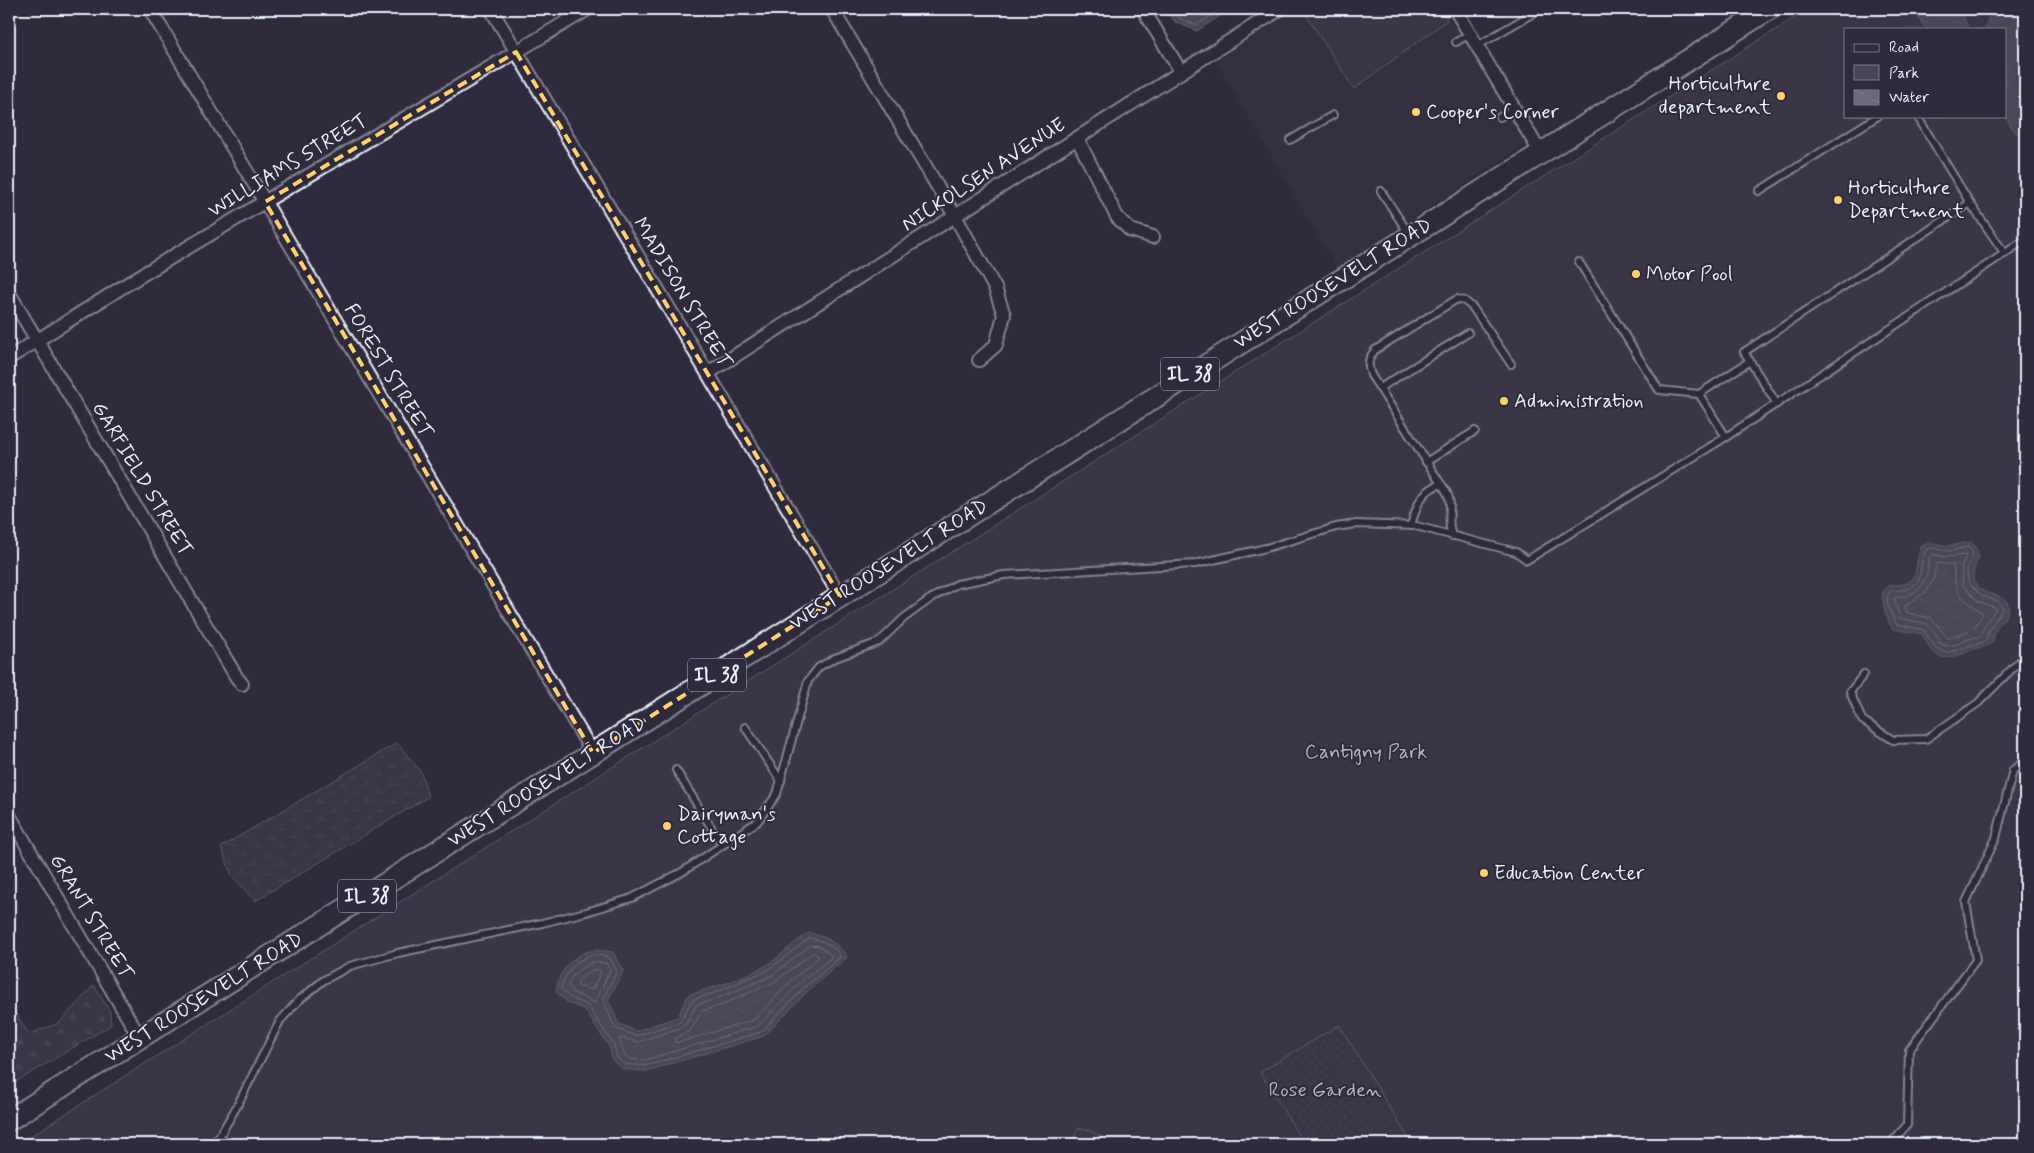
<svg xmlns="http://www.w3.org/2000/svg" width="2034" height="1153" font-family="Mynerve,sans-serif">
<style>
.built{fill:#3b3749}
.green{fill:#464455;stroke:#979aa6;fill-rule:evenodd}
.forest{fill:url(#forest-firs);stroke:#979aa6}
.wetland{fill:url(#wetland-marsh);stroke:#979aa6}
.garden{fill:url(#garden-dots);stroke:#979aa6}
.water{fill:url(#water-ripples);stroke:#9c9fab}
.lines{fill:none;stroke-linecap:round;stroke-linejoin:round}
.shore{stroke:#b5bbc5;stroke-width:1}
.lane-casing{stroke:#e8f1f8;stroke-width:10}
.street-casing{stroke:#e8f1f8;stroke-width:16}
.primary-casing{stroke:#e8f1f8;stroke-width:24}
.lane{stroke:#2f2a3d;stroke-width:6}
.street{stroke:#2f2a3d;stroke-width:12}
.primary{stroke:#2f2a3d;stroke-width:20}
.marked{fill:none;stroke:#ffd166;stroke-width:4;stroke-dasharray:10 6;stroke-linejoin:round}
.poi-dot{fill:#ffd166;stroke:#2f2a3d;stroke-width:2}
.labels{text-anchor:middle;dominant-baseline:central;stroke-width:4;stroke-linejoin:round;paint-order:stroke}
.shield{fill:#2f2a3d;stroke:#b0b5c0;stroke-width:1}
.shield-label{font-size:19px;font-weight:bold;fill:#e8f1f8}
.poi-label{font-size:20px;fill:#e8f1f8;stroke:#2f2a3d;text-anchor:start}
.street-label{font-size:20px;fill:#e8f1f8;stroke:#2f2a3d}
.park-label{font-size:20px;fill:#afb4bf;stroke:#2f2a3d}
</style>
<defs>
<pattern id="forest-firs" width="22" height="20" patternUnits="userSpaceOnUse" patternTransform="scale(1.25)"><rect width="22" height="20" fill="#464455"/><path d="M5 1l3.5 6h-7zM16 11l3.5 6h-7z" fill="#615f6e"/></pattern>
<pattern id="wetland-marsh" width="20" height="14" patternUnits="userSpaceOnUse" patternTransform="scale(1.25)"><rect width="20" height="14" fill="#464455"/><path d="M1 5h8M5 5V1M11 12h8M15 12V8" fill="none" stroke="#615f6e"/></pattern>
<pattern id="garden-dots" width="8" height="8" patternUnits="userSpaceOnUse" patternTransform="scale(1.25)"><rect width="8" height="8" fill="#464455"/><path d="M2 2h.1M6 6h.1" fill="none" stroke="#615f6e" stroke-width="1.8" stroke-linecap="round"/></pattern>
<pattern id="water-ripples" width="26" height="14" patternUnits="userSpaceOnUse" patternTransform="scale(1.25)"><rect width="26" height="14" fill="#696978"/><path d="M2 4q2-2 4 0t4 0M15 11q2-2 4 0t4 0" fill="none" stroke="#7e7f8c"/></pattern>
</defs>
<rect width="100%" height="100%" fill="#2f2a3d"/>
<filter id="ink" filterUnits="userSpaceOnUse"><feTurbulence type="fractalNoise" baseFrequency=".02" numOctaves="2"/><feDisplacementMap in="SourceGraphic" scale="10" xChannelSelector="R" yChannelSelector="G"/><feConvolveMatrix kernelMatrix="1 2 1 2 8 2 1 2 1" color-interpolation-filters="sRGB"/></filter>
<g filter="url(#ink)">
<path class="built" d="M1296 9H1466L1542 134 1337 268 1215 60Z"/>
<g class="green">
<path d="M1308 9H1442L1447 17 1446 21 1354 89 1306 15Z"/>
<path d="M1808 9H2025V1144H18ZM1845 29H2005V116H1845Z"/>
</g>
<path class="forest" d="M94 985 110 1012 111 1025 9 1086V1003L29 1034 59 1023Z"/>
<path class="wetland" d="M397 743 421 772 428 797 255 901 232 876 221 847Z"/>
<g class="garden">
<path d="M1339 1025 1412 1144H1304L1260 1072Z"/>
<path d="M1078 1128 1088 1130 1117 1144H1074V1138Z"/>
</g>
<g class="water">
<path d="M1166 9H1231L1197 31 1175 22Z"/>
<path d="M1913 9H1959L1969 29H1927L1921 23Z"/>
<path d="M1992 9H2025V138L2014 131 2005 116V29H1985Z"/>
<path d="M1930 542 1947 546 1971 542C1986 556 1972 564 1973 580 1976 584 1979 589 1984 591 1992 596 2012 596 2008 611 2004 623 1993 625 1993 642 1986 648 1980 646 1972 650 1958 655 1944 664 1932 651 1928 647 1926 639 1922 634L1893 629C1886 618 1882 604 1883 592L1890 585C1924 586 1912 568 1921 547Z"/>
<path d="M809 933C825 936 838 943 847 957L808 991 764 1036 646 1071 622 1069 612 1060 610 1048 584 1009 568 1003 556 992C558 973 570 957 589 951 595 949 606 951 613 952L623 971 608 1000 619 1024 636 1031 678 1017 688 995C713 988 741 979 765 966 781 957 793 942 809 933Z"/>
</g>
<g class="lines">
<g class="shore">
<path d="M1172 9 1179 18 1196 25 1222 9"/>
<path d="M1968 547C1978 555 1969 561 1967 570 1967 574 1968 579 1969 583L1982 596 1998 601 2003 608 1989 630 1986 641 1946 653 1935 647 1924 630 1896 624 1887 602 1888 594 1892 591C1932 589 1914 570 1926 550 1934 546 1938 550 1947 551 1954 551 1961 548 1968 547Z"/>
<path d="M1933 554 1946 557 1966 555 1961 569 1963 585 1978 601 1996 608 1984 627 1981 636 1966 640 1958 644 1946 646 1940 643 1936 634 1927 624 1900 618 1894 598C1898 597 1902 597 1906 596 1925 590 1928 576 1929 558Z"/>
<path d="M1939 563 1953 565C1955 585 1955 594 1973 606 1976 609 1980 610 1983 613L1974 629 1948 638 1931 618 1907 613 1905 606 1926 592 1933 581 1936 565Z"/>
<path d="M810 938C821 940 837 946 840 957L805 987 761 1032 645 1066 624 1064 617 1058 614 1045 588 1006 571 998 561 989C563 975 578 957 593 955 598 955 604 956 609 957L617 971 604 997V1002L615 1028 636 1036 680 1022 692 1000 714 993 768 970Z"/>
<path d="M811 945 819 946 830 954 831 958 801 982 758 1026 645 1060C621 1058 627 1060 619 1040L620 1038 638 1042 682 1027 687 1023 696 1005 716 999 771 976Z"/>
<path d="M813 953 818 955V958L794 978 754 1020 676 1043 674 1041 675 1038 691 1030 702 1011 719 1006 774 982Z"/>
<path d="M592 962 606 963 610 970 595 1003 574 993 568 986C570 974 582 968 592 962Z"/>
<path d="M594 970H600L601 972 592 990 578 986 577 983 583 976Z"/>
</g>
<g class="lane-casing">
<g id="lane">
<path d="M1456 42 1470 34"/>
<path d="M1477 46 1540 9"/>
<path d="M1917 116 1970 203"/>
<path d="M1500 117 1514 108"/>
<path d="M1290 140 1333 115"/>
<path d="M1381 191 1409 234"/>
<path d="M1759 191 1878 116"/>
<path d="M1579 262 1659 390 1699 394"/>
<path d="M1380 388 1468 333"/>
<path d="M1777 404 1744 352 1970 203 2005 254"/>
<path d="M1726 437 1699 394 1750 361"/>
<path d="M1426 462 1475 431"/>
<path d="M1411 525C1417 506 1420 491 1441 484"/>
<path d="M1452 536C1444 514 1458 504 1441 484L1371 375C1367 364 1368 359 1375 350L1457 299 1465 301 1473 308 1511 364"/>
<path d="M1864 674 1850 692 1862 720 1893 740 1926 739 1978 703 2025 656"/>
<path d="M745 727 781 781"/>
<path d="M676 770 722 845"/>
<path d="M211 1144 219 1137 237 1106 280 1021 298 1001 324 980 350 966 398 953 542 923 586 912 632 898 682 872 757 822 777 794 808 681 819 667 835 658 879 642 904 618 930 599 957 584 1004 575 1195 564 1266 548 1336 527 1356 524 1416 526 1516 552 1527 560 1726 437 2025 240"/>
<path d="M1890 1144 1907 1125 1909 1050 1976 960 1966 902 1996 838 2013 770 2025 761"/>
</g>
</g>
<g class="street-casing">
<g id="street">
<path d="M150 9 593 753"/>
<path d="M491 9 840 596"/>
<path d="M832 9 955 216 995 288 1004 315 996 345 979 360"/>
<path d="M1143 9 1181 72"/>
<path d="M1455 9 1540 152"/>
<path d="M1077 138 1117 217 1130 230 1153 237"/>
<path d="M9 293 237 678 242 684"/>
<path d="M9 358 140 276 588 9"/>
<path d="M708 373 1280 9"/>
<path d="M9 815 140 1038"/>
</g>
</g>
<g class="primary-casing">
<path id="primary" d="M9 1120 593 753 1769 9"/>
</g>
<use href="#lane" class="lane"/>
<use href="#street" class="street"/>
<use href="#primary" class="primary"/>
</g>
</g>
<path d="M0 0H2034V1153H0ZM516 52 840 596 593 753 265 202Z" fill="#2f2a3d" fill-opacity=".55" fill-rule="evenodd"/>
<path class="marked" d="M516 52 840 596 593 753 265 202Z"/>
<g class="poi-dot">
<circle cx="1781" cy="96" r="5"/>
<circle cx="1416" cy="112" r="5"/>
<circle cx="1838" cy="200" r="5"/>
<circle cx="1636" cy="274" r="5"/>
<circle cx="1504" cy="401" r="5"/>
<circle cx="667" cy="826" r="5"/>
<circle cx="1484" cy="873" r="5"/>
</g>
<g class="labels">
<g class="shield">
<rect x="1161" y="357.5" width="58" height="33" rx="4"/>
<rect x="688" y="658.5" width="58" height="33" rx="4"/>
<rect x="338" y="879.5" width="58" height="33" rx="4"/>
</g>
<g class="shield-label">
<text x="1190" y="374">IL 38</text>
<text x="717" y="675">IL 38</text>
<text x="367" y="896">IL 38</text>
</g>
<g class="poi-label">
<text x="1771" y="84" text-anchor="end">Horticulture<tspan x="1771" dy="23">department</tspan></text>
<text x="1426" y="112">Cooper's Corner</text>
<text x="1848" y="188">Horticulture<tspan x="1848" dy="23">Department</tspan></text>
<text x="1646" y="274">Motor Pool</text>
<text x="1514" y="401">Administration</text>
<text x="677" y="814">Dairyman's<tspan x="677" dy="23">Cottage</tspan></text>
<text x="1494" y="873">Education Center</text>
</g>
<g class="street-label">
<text transform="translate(288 166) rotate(-31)">WILLIAMS STREET</text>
<text transform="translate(984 175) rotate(-33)">NICKOLSEN AVENUE</text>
<text transform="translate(1333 284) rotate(-32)">WEST ROOSEVELT ROAD</text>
<text transform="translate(682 293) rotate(59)">MADISON STREET</text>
<text transform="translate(388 371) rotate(59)">FOREST STREET</text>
<text transform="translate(142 479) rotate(59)">GARFIELD STREET</text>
<text transform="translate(889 565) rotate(-32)">WEST ROOSEVELT ROAD</text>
<text transform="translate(547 782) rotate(-32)">WEST ROOSEVELT ROAD</text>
<text transform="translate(91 917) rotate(59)">GRANT STREET</text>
<text transform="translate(204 998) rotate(-32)">WEST ROOSEVELT ROAD</text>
</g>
<g class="park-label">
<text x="1366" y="752">Cantigny Park</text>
<text x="1325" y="1090">Rose Garden</text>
</g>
</g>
<rect width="2034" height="1153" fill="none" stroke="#2f2a3d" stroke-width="30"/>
<rect x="15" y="15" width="2004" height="1123" fill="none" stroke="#e8f1f8" stroke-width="2" filter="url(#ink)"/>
<rect x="1844" y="28" width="162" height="90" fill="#2f2a3d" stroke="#797a88"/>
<rect x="1854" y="44" width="25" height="8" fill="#2f2a3d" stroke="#797a88"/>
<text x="1889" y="52" font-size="15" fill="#e8f1f8">Road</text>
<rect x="1854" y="65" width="25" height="15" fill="#464455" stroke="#797a88"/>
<text x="1889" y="78" font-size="15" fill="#e8f1f8">Park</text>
<rect x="1854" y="90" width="25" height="15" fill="url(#water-ripples)" stroke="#797a88"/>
<text x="1889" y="102" font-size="15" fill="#e8f1f8">Water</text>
</svg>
